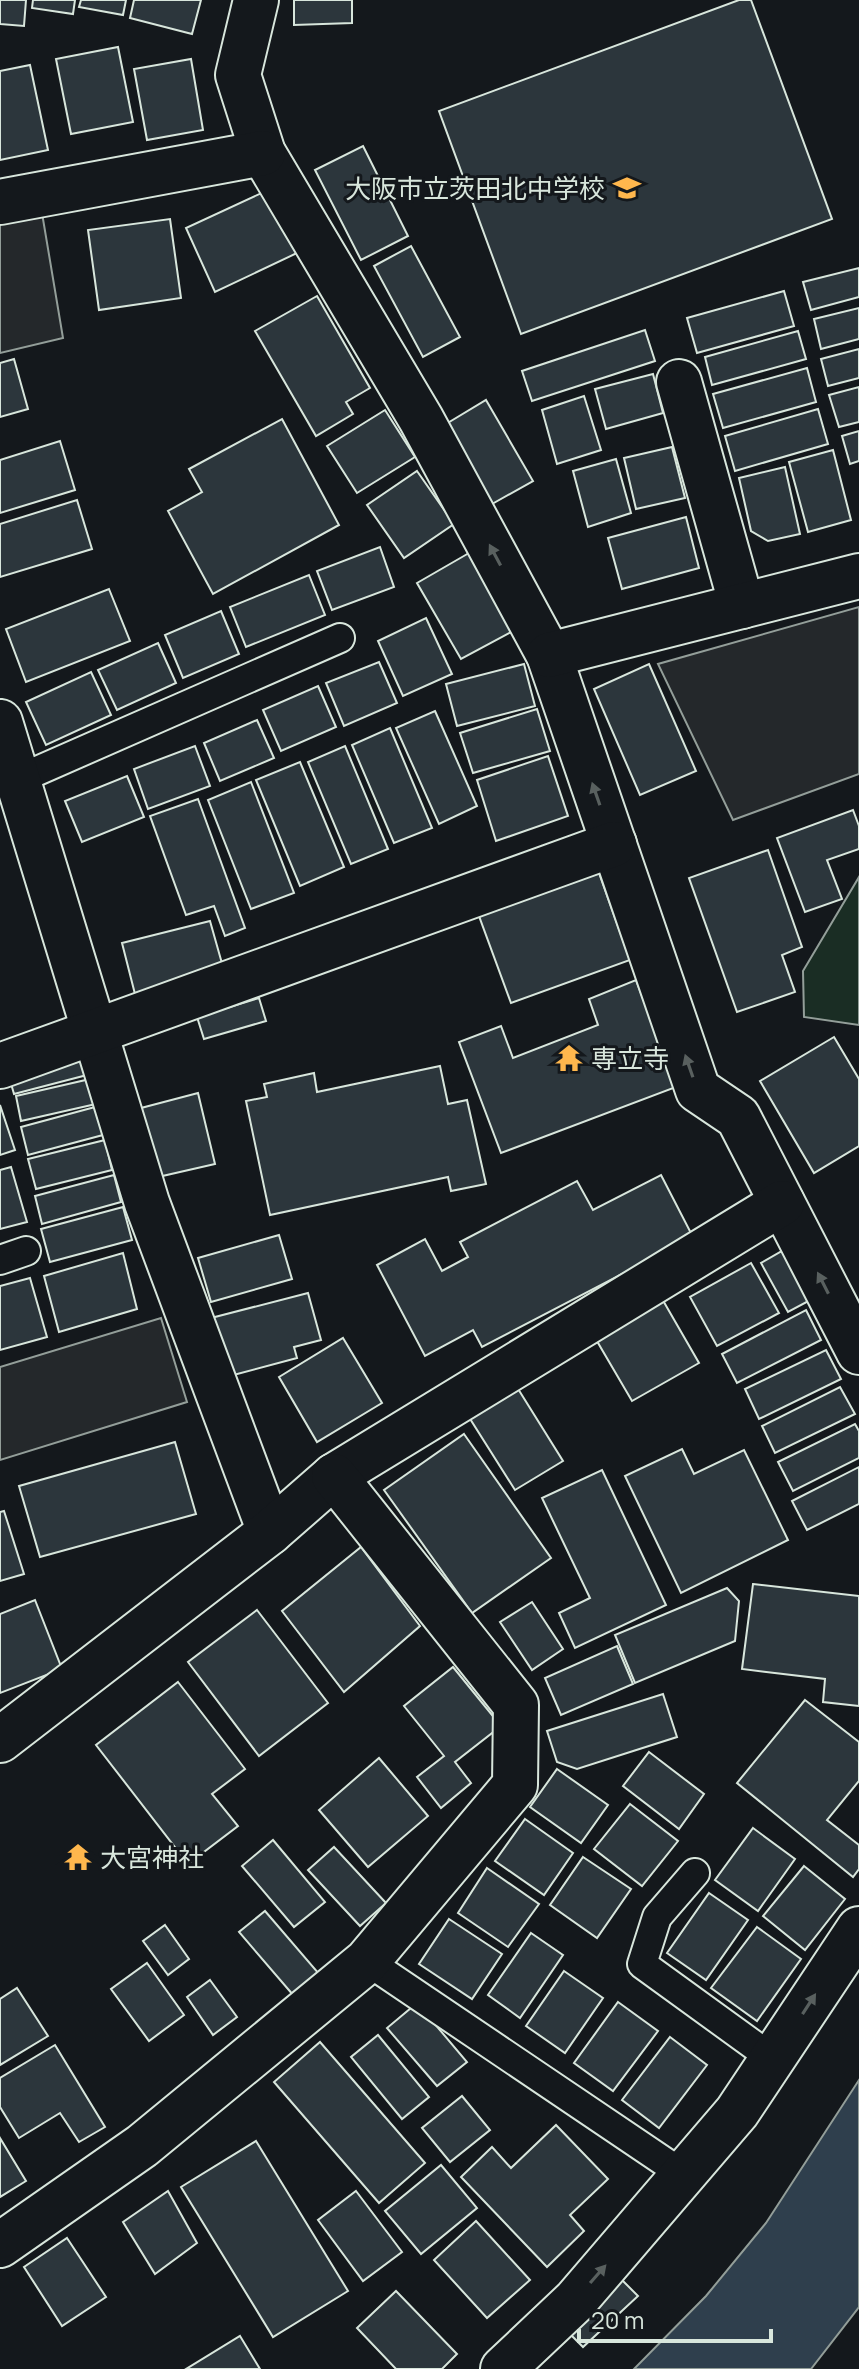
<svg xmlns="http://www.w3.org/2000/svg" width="859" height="2369" font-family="Manrope,'Noto Sans JP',sans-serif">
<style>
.green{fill:#1a2d24;stroke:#939e99;stroke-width:2}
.parking{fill:#24282b;stroke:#939e99;stroke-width:2}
.water{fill:#2f3f4d;stroke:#939e99;stroke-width:2}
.building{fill:#2c363c;stroke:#d8e6dc;stroke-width:2}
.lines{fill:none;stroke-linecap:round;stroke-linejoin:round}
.service-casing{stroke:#d8e6dc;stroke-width:32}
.minor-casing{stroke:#d8e6dc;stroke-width:48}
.service{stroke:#14181c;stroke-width:28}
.minor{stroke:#14181c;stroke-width:44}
.oneway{fill:#59605f}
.labels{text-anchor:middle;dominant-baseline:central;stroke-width:6;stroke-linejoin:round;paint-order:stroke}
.poi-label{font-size:26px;fill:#d8e6dc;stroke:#14181c;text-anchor:start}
</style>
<rect width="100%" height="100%" fill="#14181c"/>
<path class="green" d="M859 877V1025L804 1017 803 971Z"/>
<g class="parking">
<path d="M42 213 63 338 0 353V221Z"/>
<path d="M859 607V774L733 820 658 664Z"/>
<path d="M161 1318 187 1402 0 1460V1367Z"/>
</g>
<path class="water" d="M859 2080V2307L811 2369H634L706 2296 766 2223Z"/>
<g class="building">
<path d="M0 0H26L24 26 0 24Z"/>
<path d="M33 0H75L73 14 32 8Z"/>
<path d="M81 0H126L123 15 79 7Z"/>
<path d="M134 0H201L192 34 130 18Z"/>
<path d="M294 0H352V23L294 25Z"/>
<path d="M739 0H751L832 219 521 334 439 111Z"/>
<path d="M118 47 133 122 71 134 56 59Z"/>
<path d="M191 59 203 130 147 140 134 69Z"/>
<path d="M30 65 48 150 0 160V71Z"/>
<path d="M363 146 408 236 361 260 315 170Z"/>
<path d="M268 190 297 253 215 292 186 228Z"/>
<path d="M170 219 181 298 99 310 88 230Z"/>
<path d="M411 246 460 337 423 357 374 266Z"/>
<path d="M859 268V297L811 310 803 282Z"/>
<path d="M784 291 794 326 697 353 687 318Z"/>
<path d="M317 296 370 388 346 402 353 414 316 436 255 331Z"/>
<path d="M859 308V339L821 349 814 319Z"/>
<path d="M645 330 655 361 532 401 522 371Z"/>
<path d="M798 331 806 359 712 385 705 357Z"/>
<path d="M859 349V378L828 386 821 359Z"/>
<path d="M14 359 28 409 0 417V363Z"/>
<path d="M807 368 816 402 723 428 713 394Z"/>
<path d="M653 374 663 413 606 429 595 389Z"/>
<path d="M859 387V422L839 427 829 395Z"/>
<path d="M584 396 601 450 557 464 542 410Z"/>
<path d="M486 400 533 481 492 504 446 424Z"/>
<path d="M818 409 828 444 735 471 725 436Z"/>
<path d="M385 410 415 457 357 493 327 446Z"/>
<path d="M282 419 339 525 213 594 168 511 202 492 189 469Z"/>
<path d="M859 431V461L850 464 842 436Z"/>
<path d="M60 441 75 490 0 513V460Z"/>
<path d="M672 447 685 498 636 509 624 458Z"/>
<path d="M833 450 851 520 808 532 789 462Z"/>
<path d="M616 459 631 513 588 527 573 471Z"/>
<path d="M785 467 800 534 768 541 751 531 739 478Z"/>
<path d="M417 471 454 524 404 558 367 505Z"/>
<path d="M77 500 92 549 0 577V524Z"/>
<path d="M686 517 699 568 622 589 608 538Z"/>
<path d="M380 547 394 587 332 610 317 571Z"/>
<path d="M469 553 513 631 461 659 417 583Z"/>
<path d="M309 575 325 615 246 647 230 607Z"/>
<path d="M109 589 130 641 26 682 6 629Z"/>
<path d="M221 611 239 654 183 678 165 635Z"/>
<path d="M426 618 452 674 403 696 378 641Z"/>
<path d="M158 643 176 683 117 710 98 670Z"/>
<path d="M379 662 397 703 344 726 326 683Z"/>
<path d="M524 664 535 706 457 726 446 684Z"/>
<path d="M649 664 696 771 640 795 594 689Z"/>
<path d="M91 672 111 715 46 745 26 702Z"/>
<path d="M318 686 336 727 281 751 263 710Z"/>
<path d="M537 709 550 751 473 773 460 733Z"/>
<path d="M435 711 477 806 439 824 396 728Z"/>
<path d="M257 720 274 758 220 781 204 743Z"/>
<path d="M390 728 432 828 394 843 352 745Z"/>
<path d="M195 746 210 786 148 809 134 769Z"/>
<path d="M345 746 388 849 351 864 308 762Z"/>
<path d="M548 756 568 816 496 841 477 780Z"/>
<path d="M300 762 344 867 300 886 256 780Z"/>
<path d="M127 776 144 817 82 842 65 801Z"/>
<path d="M251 782 294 893 251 909 208 800Z"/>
<path d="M198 799 245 928 225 936 214 906 186 915 150 816Z"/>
<path d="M853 810 859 826V849L827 860 842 899 805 912 777 838Z"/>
<path d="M768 850 802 947 782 955 795 992 737 1012 689 878Z"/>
<path d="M599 873 630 960 511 1003 479 916Z"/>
<path d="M210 921 225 974 136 998 122 943Z"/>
<path d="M636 980 676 1087 501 1153 459 1042 501 1026 513 1058 598 1025 589 999Z"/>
<path d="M259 998 266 1021 204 1039 197 1017Z"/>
<path d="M834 1037 859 1079V1146L814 1173 760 1081Z"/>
<path d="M81 1053 87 1075 14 1094 8 1073Z"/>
<path d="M440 1066 448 1104 467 1100 486 1184 451 1191 448 1177 270 1215 246 1101 267 1097 264 1084 314 1073 317 1092Z"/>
<path d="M90 1079 96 1104 21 1121 16 1096Z"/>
<path d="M198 1093 215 1164 158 1177 141 1108Z"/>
<path d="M0 1105 15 1150 0 1155Z"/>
<path d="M95 1107 103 1135 28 1155 21 1127Z"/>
<path d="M105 1140 112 1170 36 1189 28 1159Z"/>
<path d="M11 1167 27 1222 0 1229V1170Z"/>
<path d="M114 1175 121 1202 42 1224 35 1196Z"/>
<path d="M661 1175 693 1237 482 1347 473 1330 425 1356 377 1265 425 1239 442 1271 468 1257 460 1242 577 1181 593 1210Z"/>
<path d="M123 1207 132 1240 50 1262 41 1229Z"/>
<path d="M279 1235 292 1279 211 1302 198 1258Z"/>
<path d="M789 1247 816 1297 788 1312 761 1263Z"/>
<path d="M123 1253 137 1309 59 1332 44 1276Z"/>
<path d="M751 1263 779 1313 717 1346 690 1297Z"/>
<path d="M30 1278 47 1337 0 1350V1286Z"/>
<path d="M308 1293 321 1340 294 1347 297 1358 226 1377 211 1318Z"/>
<path d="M661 1297 699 1363 632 1401 594 1336Z"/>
<path d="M806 1310 821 1340 737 1383 722 1354Z"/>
<path d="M343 1338 382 1403 317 1442 279 1377Z"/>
<path d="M826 1350 841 1379 759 1419 745 1389Z"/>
<path d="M515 1384 563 1461 515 1490 467 1414Z"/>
<path d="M840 1387 855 1414 775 1453 762 1426Z"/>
<path d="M855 1424 859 1431V1458L793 1491 778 1462Z"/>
<path d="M464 1434 551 1558 472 1613 384 1490Z"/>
<path d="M175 1442 196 1514 40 1557 19 1486Z"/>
<path d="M682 1449 694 1474 744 1450 788 1540 681 1593 625 1476Z"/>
<path d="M859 1467V1504L807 1530 792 1501Z"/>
<path d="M602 1470 666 1605 575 1648 559 1613 590 1598 542 1498Z"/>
<path d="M4 1511 24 1574 0 1581V1512Z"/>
<path d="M361 1547 420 1626 344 1692 282 1611Z"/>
<path d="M753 1584 859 1596V1706L823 1702 825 1679 742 1669Z"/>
<path d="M727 1588 739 1601 735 1641 635 1683 615 1635Z"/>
<path d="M35 1600 62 1669 0 1693V1614Z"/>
<path d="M532 1602 563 1649 532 1670 500 1622Z"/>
<path d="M257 1610 328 1703 259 1756 188 1662Z"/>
<path d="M617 1646 633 1684 561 1715 545 1678Z"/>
<path d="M453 1667 501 1726 455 1762 471 1783 441 1808 417 1777 444 1756 404 1706Z"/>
<path d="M178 1682 245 1769 212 1794 238 1826 188 1864 96 1745Z"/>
<path d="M663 1694 677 1737 577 1769 557 1762 547 1731Z"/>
<path d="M805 1700 859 1742V1781L827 1820 859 1845V1869L853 1877 737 1783Z"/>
<path d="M649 1752 704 1794 679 1829 623 1786Z"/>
<path d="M379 1758 428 1816 368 1867 319 1810Z"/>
<path d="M557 1769 608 1805 581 1843 530 1807Z"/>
<path d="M630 1804 678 1841 642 1886 594 1849Z"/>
<path d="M525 1819 573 1853 544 1895 495 1861Z"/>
<path d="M753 1828 795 1859 758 1911 715 1880Z"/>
<path d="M273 1840 325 1902 294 1927 242 1866Z"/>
<path d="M334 1847 386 1903 360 1926 308 1870Z"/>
<path d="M583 1857 631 1889 597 1938 550 1905Z"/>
<path d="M804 1866 845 1899 805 1950 763 1916Z"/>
<path d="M487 1868 539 1904 508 1947 458 1913Z"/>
<path d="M709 1893 748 1920 706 1980 667 1953Z"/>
<path d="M265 1911 320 1975 294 1996 239 1932Z"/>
<path d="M449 1919 502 1954 472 1999 419 1964Z"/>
<path d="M165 1925 189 1959 168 1975 143 1941Z"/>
<path d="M757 1927 801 1959 757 2021 711 1988Z"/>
<path d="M531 1933 563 1955 520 2018 488 1995Z"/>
<path d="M147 1963 184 2015 149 2041 111 1989Z"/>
<path d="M564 1971 603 1998 565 2053 526 2026Z"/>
<path d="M210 1980 237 2017 213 2035 187 1997Z"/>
<path d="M17 1988 48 2036 0 2065V1999Z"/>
<path d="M618 2002 658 2031 613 2091 574 2063Z"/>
<path d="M417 2003 467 2062 437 2086 387 2028Z"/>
<path d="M378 2035 429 2097 402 2119 351 2057Z"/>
<path d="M670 2037 707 2065 659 2128 622 2100Z"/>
<path d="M320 2042 425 2163 379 2203 274 2082Z"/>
<path d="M55 2045 105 2127 79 2142 60 2113 19 2138 0 2107V2078Z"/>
<path d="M462 2096 490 2130 450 2162 422 2128Z"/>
<path d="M556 2125 608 2179 570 2215 584 2231 547 2267 461 2177 492 2147 511 2168Z"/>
<path d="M0 2138 26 2181 0 2197Z"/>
<path d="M256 2141 348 2291 273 2337 181 2187Z"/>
<path d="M441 2165 477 2208 421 2254 385 2211Z"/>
<path d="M168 2191 197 2243 155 2274 123 2222Z"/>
<path d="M356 2191 402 2252 363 2281 318 2220Z"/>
<path d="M476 2221 530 2280 487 2318 434 2260Z"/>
<path d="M67 2238 106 2297 62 2326 24 2267Z"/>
<path d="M619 2277 638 2296 583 2347 564 2328Z"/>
<path d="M396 2291 457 2354 442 2369H396L357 2328Z"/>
<path d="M240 2336 260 2369H186Z"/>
</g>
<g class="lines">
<g class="service-casing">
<g id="service">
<path d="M19 779 340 638"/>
<path d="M0 1260 26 1251"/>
<path d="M695 1873 657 1917 642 1964 773 2059"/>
<path d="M367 1961 684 2175"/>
</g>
</g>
<g class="minor-casing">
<g id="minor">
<path d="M256 0 238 75 263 153 421 419 549 655 698 1090 738 1117 859 1352"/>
<path d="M0 202 263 153"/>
<path d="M679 382 742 606"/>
<path d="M549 655 859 576"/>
<path d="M0 722 147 1203 270 1532"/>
<path d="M0 1066 614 844"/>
<path d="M0 1740 270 1532 334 1476 782 1203"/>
<path d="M0 2245 142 2146 367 1961 515 1785 516 1705 334 1476"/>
<path d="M503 2369 575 2301 737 2112 859 1929"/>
</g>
</g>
<use href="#service" class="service"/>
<use href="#minor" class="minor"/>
</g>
<defs><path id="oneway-solid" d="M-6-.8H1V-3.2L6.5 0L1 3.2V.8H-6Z" transform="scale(2)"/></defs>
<g class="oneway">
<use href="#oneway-solid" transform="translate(495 555) rotate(-118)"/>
<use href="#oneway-solid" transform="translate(596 794) rotate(-109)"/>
<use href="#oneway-solid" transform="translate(689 1066) rotate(-109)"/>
<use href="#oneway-solid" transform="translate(823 1283) rotate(-117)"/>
<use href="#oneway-solid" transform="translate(809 2004) rotate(-57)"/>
<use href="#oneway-solid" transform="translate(598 2274) rotate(-49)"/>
</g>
<defs>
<g id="school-bare" transform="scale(2.16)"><path d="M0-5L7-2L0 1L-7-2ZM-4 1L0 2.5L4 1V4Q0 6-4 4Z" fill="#ffb74d" stroke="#14181c" stroke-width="2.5" paint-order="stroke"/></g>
<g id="temple-bare" transform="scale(2.16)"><path d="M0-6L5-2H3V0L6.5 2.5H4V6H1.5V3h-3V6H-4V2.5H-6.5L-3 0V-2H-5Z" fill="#ffb74d" stroke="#14181c" stroke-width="2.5" paint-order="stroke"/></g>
</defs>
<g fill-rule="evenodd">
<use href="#school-bare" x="627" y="188"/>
<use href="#temple-bare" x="569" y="1058"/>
<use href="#temple-bare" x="78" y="1857"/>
</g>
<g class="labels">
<g class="poi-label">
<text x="605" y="188" text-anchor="end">大阪市立茨田北中学校</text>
<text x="591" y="1058">専立寺</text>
<text x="100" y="1857">大宮神社</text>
</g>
</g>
<path d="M579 2329v12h192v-12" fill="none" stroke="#d8e6dc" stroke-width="4"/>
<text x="591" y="2329" font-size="24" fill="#d8e6dc" stroke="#14181c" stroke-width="6" paint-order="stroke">20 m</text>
</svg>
